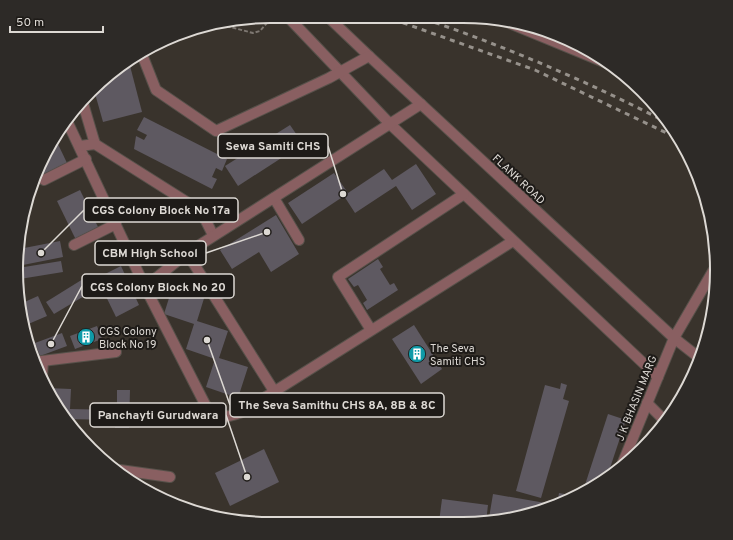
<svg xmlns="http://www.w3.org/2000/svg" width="733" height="540" font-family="Overpass,sans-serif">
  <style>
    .building { fill: #5e5961 }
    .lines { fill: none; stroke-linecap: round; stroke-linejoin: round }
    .minor-casing { stroke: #57514a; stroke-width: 12 }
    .path { stroke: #7e7872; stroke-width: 2; stroke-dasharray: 4 2; stroke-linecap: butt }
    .minor { stroke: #895f61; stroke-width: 10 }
    .rail { stroke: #96918b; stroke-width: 3; stroke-dasharray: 5 5; stroke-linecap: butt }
    .labels { text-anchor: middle; stroke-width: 4; stroke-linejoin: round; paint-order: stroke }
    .street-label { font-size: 11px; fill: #ddd9d4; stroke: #1e1b18 }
    .poi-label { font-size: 11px; fill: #ddd9d4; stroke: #1e1b18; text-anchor: start }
    .rim { fill: none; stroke: #ddd9d4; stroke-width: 2 }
    .leader { fill: none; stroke: #ddd9d4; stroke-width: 1.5 }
    .callout-dot { fill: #ddd9d4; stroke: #1e1b18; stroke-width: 1.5 }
    .callout { fill: #1e1b18; stroke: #ddd9d4; stroke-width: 1.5 }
    .callout-label { font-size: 12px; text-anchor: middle; font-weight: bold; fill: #ddd9d4 }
  </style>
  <rect width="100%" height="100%" fill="#39332c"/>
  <g class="building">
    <path d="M129,62L142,112L103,122L94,90Z"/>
    <path d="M144,117L227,159L222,171L216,168L212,177L217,179L212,189L134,149L136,136L144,140L147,135L137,130Z"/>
    <path d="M290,125L303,144L238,186L225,166Z"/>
    <path d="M55,138L68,165L44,176L39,166L42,157Z"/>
    <path d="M416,164L436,194L412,210L396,186L355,213L344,196L302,224L288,203L334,173L348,193L384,169L392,180Z"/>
    <path d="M80,190L99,229L76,240L57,201Z"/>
    <path d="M276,215L299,254L271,272L259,252L232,269L220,250Z"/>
    <path d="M60,241L63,257L18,266L19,249Z"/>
    <path d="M378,259L383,267L380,269L390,285L394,283L398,290L367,310L363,303L367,300L358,285L354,287L348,279Z"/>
    <path d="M61,261L63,272L20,279L18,268Z"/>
    <path d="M121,266L139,305L116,317L97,278Z"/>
    <path d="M83,279L91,292L54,314L46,302Z"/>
    <path d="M174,282L206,292L197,321L228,331L219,358L248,367L238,398L206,387L215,359L186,349L194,324L164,314Z"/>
    <path d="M38,296L47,316L26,325L20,304Z"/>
    <path d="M414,325L442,369L421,384L392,339Z"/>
    <path d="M97,326L102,339L75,349L70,336Z"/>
    <path d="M62,333L67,346L40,356L35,343Z"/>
    <path d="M561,383L567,385L563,399L569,401L541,498L516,491L545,385L560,389Z"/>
    <path d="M47,388L71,389L70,409L117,410V390H130L129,428H115V420L65,419Z"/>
    <path d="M608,414L626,420L607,477L583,491Z"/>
    <path d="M264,449L279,482L230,506L215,473Z"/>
    <path d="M559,493L575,496L560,505L502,520L489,518L493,494L557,505Z"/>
    <path d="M442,499L488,505L486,522H439Z"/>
  </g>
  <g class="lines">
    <defs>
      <g id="minor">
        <path d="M287,16L390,124L658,377"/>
        <path d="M327,16L369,56L674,338L697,356"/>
        <path d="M502,20L611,65"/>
        <path d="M141,52L156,90L216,131L329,78L369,56"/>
        <path d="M82,100L95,144"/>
        <path d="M67,121L145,287L209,412C223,419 228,417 242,412L513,241"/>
        <path d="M80,146L95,144L201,211L213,235"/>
        <path d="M44,180L86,159"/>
        <path d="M274,198L299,240"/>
        <path d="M74,245L116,224"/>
        <path d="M187,253L274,391"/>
        <path d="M145,287L187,253L421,104"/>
        <path d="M371,330L338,277L464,194"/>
        <path d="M34,362L116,352"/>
        <path d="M42,378L43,361"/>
        <path d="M647,403L663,419"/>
        <path d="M621,467L674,338L713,271"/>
        <path d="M120,470L170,477"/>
      </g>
    </defs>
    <use href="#minor" class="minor-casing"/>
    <path class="path" d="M215,23L253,33L260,31L273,16"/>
    <use href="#minor" class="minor"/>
    <g class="rail">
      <path d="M384,16L535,70L675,137"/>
      <path d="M416,16C502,45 587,81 668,123"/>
    </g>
  </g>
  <defs>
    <symbol id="building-disc" viewBox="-11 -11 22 22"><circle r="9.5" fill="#0f9aa8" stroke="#1e1b18"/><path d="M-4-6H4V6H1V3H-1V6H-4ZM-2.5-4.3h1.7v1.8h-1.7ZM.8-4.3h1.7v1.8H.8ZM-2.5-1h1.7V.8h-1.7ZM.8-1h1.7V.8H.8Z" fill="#fff"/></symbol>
  </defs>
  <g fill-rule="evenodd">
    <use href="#building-disc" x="76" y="327" width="20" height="20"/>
    <use href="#building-disc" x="407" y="344" width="20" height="20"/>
  </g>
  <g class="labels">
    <g class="street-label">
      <text transform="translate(519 179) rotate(43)" y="4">FLANK ROAD</text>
      <text transform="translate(636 398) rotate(-68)" y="4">J K BHASIN MARG</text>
    </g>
    <g class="poi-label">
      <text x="99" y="335">CGS Colony<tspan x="99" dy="13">Block No 19</tspan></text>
      <text x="430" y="352">The Seva<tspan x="430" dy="13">Samiti CHS</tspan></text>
    </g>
  </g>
  <path d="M0 0H733V540H0ZM270 23H463A247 247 0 0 1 710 270V270A247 247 0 0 1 463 517H270A247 247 0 0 1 23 270V270A247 247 0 0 1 270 23Z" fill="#2d2a27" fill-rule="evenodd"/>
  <path class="rim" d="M270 23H463A247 247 0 0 1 710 270V270A247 247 0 0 1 463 517H270A247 247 0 0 1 23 270V270A247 247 0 0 1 270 23Z"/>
  <path class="leader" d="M343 194L328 146M41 253L84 210M267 232L206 253M51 344L82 286M207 340L230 405M247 477L226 415"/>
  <g class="callout-dot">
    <circle cx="343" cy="194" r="4"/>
    <circle cx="41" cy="253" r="4"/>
    <circle cx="267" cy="232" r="4"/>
    <circle cx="51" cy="344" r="4"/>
    <circle cx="207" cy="340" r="4"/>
    <circle cx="247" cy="477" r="4"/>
  </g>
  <g class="callout">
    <rect x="218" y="134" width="110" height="24" rx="4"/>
    <rect x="84" y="198" width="154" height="24" rx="4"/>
    <rect x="95" y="241" width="111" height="24" rx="4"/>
    <rect x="82" y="274" width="152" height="24" rx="4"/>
    <rect x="230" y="393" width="214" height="24" rx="4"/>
    <rect x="90" y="403" width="136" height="24" rx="4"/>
  </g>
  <g class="callout-label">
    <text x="273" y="150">Sewa Samiti CHS</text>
    <text x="161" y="214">CGS Colony Block No 17a</text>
    <text x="150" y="257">CBM High School</text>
    <text x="158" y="291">CGS Colony Block No 20</text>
    <text x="337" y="409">The Seva Samithu CHS 8A, 8B &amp; 8C</text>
    <text x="158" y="419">Panchayti Gurudwara</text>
  </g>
  <path d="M10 26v6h93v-6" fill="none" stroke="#ddd9d4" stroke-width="2"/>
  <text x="16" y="26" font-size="12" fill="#ddd9d4" stroke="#1e1b18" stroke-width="3" paint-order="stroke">50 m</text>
</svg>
